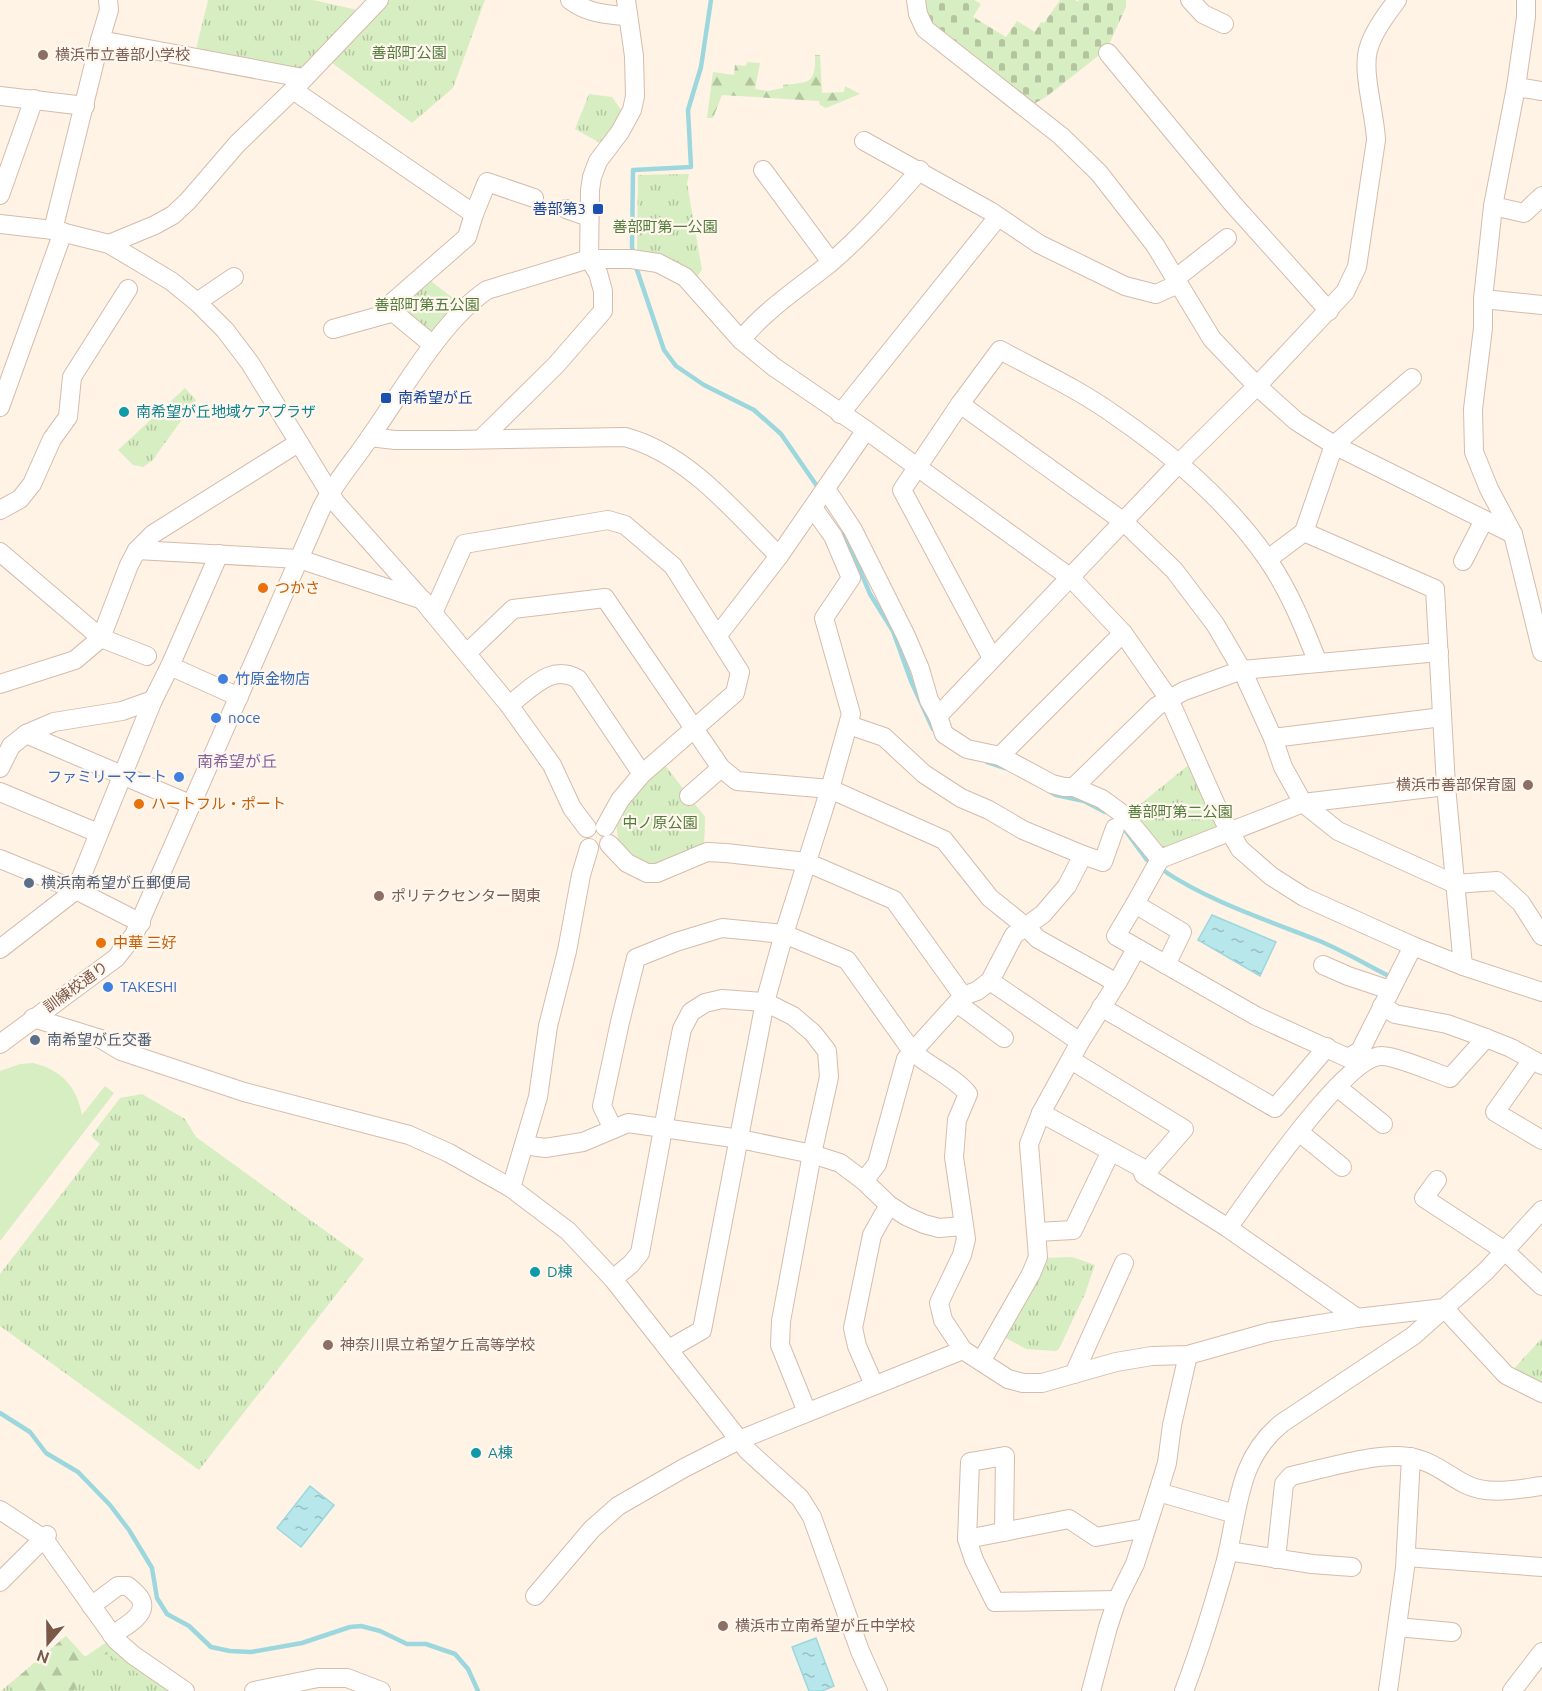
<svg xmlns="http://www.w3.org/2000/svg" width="1542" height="1691" font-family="Ubuntu,'Noto Sans JP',sans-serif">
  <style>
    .grass { fill: url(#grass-tufts) }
    .forest { fill: url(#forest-firs) }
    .cemetery { fill: url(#cemetery-stones) }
    .garden { fill: #d6eec1 }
    .water { fill: url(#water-ripples); stroke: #9cd7de; stroke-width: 1.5 }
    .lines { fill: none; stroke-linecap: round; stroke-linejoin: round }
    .stream { stroke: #9cd7de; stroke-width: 4.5 }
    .minor-casing { stroke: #d5bcac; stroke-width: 20 }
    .minor { stroke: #fff; stroke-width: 18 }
    .education-dot { fill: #8d6e63; stroke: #fff7ee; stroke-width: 2 }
    .transit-dot { fill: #1a4fb4; stroke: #fff7ee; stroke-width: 2 }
    .culture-dot { fill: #0f9aa8; stroke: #fff7ee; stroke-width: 2 }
    .food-dot { fill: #e8710a; stroke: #fff7ee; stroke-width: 2 }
    .shop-dot { fill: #3f7fe0; stroke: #fff7ee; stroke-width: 2 }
    .service-dot { fill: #5c6f8a; stroke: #fff7ee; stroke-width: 2 }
    .labels { text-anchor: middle; stroke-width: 4.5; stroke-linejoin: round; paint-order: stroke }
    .park-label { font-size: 15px; fill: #517c3b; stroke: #fff7ee }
    .education-label { font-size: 15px; fill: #785e54; stroke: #fff7ee; text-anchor: start }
    .transit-label { font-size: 15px; fill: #164399; stroke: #fff7ee; text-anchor: end }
    .culture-label { font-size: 15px; fill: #0d838f; stroke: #fff7ee; text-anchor: start }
    .food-label { font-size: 15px; fill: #c56008; stroke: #fff7ee; text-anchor: start }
    .shop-label { font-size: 15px; fill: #366cbe; stroke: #fff7ee; text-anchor: start }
    .service-label { font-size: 15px; fill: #4e5e75; stroke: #fff7ee; text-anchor: start }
    .street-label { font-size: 15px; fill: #7b5747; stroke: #fff7ee }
    .neighbourhood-label { font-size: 16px; fill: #87629f; stroke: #fff7ee }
  </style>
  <defs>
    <pattern id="grass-tufts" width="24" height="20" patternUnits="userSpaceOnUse" patternTransform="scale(1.5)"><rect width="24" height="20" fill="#d6eec1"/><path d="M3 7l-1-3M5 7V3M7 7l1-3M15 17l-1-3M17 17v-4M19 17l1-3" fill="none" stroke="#b3c49f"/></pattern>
    <pattern id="forest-firs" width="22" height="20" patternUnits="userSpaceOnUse" patternTransform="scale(1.5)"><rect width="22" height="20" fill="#d6eec1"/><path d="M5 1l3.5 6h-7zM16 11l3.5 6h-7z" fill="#b3c49f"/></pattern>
    <pattern id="cemetery-stones" width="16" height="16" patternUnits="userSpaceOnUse" patternTransform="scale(1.5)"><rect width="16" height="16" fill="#d6eec1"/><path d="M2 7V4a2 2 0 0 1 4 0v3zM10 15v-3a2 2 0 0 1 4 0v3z" fill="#b3c49f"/></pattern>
    <pattern id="water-ripples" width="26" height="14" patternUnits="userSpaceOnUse" patternTransform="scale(1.5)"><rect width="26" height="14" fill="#b7e6eb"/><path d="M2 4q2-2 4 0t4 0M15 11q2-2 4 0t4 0" fill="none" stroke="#9abdc0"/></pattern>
  </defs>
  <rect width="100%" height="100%" fill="#fff3e5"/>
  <g class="grass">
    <path d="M208,0H313L362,11L389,0H485L453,88L412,123L319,53L302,74L195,53Z"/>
    <path d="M589,94L612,97L624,114L600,143L575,129Z"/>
    <path d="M689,174L687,183L702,270L696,278C677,259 663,257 637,253L638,175Z"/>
    <path d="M427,278L458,302L434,331H424L398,308Z"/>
    <path d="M185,388L196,400L152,461L143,467L133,465L118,450Z"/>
    <path d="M1192,762L1224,829L1162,852L1132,811Z"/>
    <path d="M664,764L705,817L704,847L653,867L629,855L618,840L616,821L648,775Z"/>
    <path d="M142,1094L185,1119L196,1137L364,1259L199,1470L0,1326V1274L100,1144L91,1136L120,1098Z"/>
    <path d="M1072,1257L1095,1265L1085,1294L1059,1349L1056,1351L1026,1349L1004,1337L1044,1258Z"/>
    <path d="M1542,1338V1388L1511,1372Z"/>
    <path d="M66,1636L85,1657L110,1640L174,1691H1Z"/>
  </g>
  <g class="forest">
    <path d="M815,55H820L822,93L844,92L845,86L860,94L826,108L820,105L819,101L722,95L713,118H707L713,72L734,75L735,65L746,66L747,62L760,63L755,89L768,91L783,88V85C809,82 816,84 815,55Z"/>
    <path d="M66,1636L85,1657L110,1640L158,1682L149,1681L108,1654C89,1657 79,1673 74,1691H11L10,1684Z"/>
  </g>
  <path class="cemetery" d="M923,0H974L981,4L973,17L1006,37L1017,21L1035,32L1041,22L1044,23L1060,0H1075L1078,2L1079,0H1126V7L1107,49L1046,97L1030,106L929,23Z"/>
  <path class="garden" d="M33,1063C62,1070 77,1087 82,1115L105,1086L114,1093L0,1241V1071L20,1064Z"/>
  <g class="water">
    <path d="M1212,915L1276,942L1260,976L1198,940Z"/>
    <path d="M310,1486L334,1505L301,1547L277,1528Z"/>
    <path d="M816,1638L834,1686L822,1691H809L792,1647Z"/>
  </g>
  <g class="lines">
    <g class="stream">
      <path d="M634,256L632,247L633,170L691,167L688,110L701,67L711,0"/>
      <path d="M635,264L664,350L676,366L704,385L754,410L781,434L819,489"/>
      <path d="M844,532L870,594L893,631L911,681L933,729"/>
      <path d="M987,762L1005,768"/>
      <path d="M1049,791L1056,795L1084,801L1105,812"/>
      <path d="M1125,830L1147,860L1154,865"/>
      <path d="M1161,869C1208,901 1264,919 1317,940C1342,950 1367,965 1391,977"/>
      <path d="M0,1413L30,1432L46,1453L78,1472L110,1505L129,1530L152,1568L157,1598L167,1614L189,1626L211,1647L230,1651L251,1652L302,1643L350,1627L361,1626L380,1631L407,1644H426L455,1654L468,1669L478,1691"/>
    </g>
    <defs>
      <g id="minor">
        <path d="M570,0C587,13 607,15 628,16"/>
        <path d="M916,0L918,14L925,29L1061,136L1099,173L1155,245L1212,339L1257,386L1296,421L1334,445L1513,534"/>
        <path d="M1190,0L1203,14L1224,24"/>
        <path d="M1526,0V17L1516,87L1493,206L1483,299V328L1473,409L1474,452L1489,489L1513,534L1542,652"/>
        <path d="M100,40L303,78"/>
        <path d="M1108,53L1233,204L1329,311"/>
        <path d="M1516,87L1542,91"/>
        <path d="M293,90L474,214"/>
        <path d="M0,96L85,106"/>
        <path d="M864,141L990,211L1039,244L1125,286L1156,294L1178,284"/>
        <path d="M763,170L831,262"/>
        <path d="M0,195L34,99"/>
        <path d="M1493,206L1524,213L1542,196"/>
        <path d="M566,209L589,217"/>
        <path d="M0,224L53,230L109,244L171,281L197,302L225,330L250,363L336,503L423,601L509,705L552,765L572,808L587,828"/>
        <path d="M53,230L100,40L109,10L108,0"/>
        <path d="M109,244L155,225L173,215L188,201L237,144L293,90L379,0"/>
        <path d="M1175,279L1227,238"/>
        <path d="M1483,299L1542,305"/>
        <path d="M197,302L234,277"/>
        <path d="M333,329L394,312"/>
        <path d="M741,340C765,310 799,288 829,264C862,236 891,203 920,170"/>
        <path d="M433,345L387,307L467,237L474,214L487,182L534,198"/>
        <path d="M960,404L1124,522L1174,570L1215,624L1242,670L1273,738L1283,767L1303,803L1338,831L1455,884L1497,881L1521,903L1542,936"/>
        <path d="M0,407L63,232"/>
        <path d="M840,414L998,217"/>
        <path d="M370,437L395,440H457L625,437C688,454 734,511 779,556"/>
        <path d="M481,439L556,365L603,311V291L598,273L589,259L590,190L592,177L598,161L620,132L632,110L635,96L634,56L626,0"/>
        <path d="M826,489L853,530L906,636L920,669L929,700L938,716L944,734L967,749L1000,756L1052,784L1064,787H1074L1102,799L1124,815L1160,859"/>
        <path d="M0,510L20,499L32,484L52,439L68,417L72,377L128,289"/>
        <path d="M1304,532L1334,445L1412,378"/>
        <path d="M137,550L299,559L423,600"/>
        <path d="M0,552L101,638L147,656"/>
        <path d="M1268,559L1304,532L1435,589L1446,786L1463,966"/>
        <path d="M1463,561L1484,520"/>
        <path d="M433,613L464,544L608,520L625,525L673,566L740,672L735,693L642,774L620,800L605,827"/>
        <path d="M718,635L779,556L866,430"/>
        <path d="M467,653L513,609L605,598L721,768L737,781L830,789L944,840L990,898L1026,927L1038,939L1117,983"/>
        <path d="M992,658L902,490L960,404L1000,350C1039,371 1080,390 1116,416C1173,455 1229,503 1268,560C1290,592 1304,628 1318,663"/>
        <path d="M170,666L239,697"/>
        <path d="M0,684L75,660L101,638L129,565L137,550L153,534L298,443"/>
        <path d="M509,705C531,689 551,663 578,679L642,774"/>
        <path d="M938,716L1179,463L1257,386L1345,292L1357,267L1376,140C1375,114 1362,73 1368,50C1373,32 1386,15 1397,0"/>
        <path d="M849,725L884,737L924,774L961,798L989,810L1023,830L1083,855L1067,886L1043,914L1014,935L990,981L977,991L963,996L906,1059L877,1164L864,1181"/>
        <path d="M26,734L192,805"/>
        <path d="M1273,738L1442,717"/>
        <path d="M1000,756L1123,633"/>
        <path d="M0,768L11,746L26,734L54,722L122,711L153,700"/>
        <path d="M1074,787L1157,706L1184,691L1242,670L1439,652"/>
        <path d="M0,792L98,833"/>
        <path d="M689,796L721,768"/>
        <path d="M609,844L627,863L647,873H657L707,852L726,853L806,862L894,900L963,996"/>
        <path d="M1083,855L1103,862L1115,828"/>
        <path d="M0,859L76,890L141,923"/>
        <path d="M1135,904L1160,859L1303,803L1446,786"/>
        <path d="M0,949L76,890L153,700L170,666L219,554"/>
        <path d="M1166,965L1182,932L1135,904L1116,936L1256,1016L1348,1058L1360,1051L1413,946"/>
        <path d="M1323,965L1348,976L1390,990"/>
        <path d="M990,981L1080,1042"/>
        <path d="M957,1003L1004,1038"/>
        <path d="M1382,1006L1395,1014L1447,1024L1486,1038L1511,1048L1542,1065"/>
        <path d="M1101,1007L1275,1108L1327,1047"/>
        <path d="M33,1018L101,1039L121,1051L244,1092L409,1135L449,1153L511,1188L568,1231L613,1279L748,1451L800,1498L812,1517L860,1651L878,1691"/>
        <path d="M0,1044L116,958L134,935L321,509C334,483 354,461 370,437C402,392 441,321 487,290L589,259H631L658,263L685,277L741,340L774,367L866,430L1071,578L1123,633L1169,699L1216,805L1230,832L1240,849L1271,876L1304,897L1413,946L1463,966L1542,992"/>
        <path d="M1071,1060L1184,1129L1144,1175"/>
        <path d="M1532,1060L1495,1112L1542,1140"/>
        <path d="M1337,1087L1383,1124"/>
        <path d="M1041,1113L1140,1167L1144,1175L1228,1228L1357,1318"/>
        <path d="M613,1129L602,1106L620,1022L636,958L676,942L722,928L784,934L847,960L912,1051C929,1067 954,1076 968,1094L957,1120L954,1157L966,1239L962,1255L939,1303L943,1320L963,1350L1008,1379L1023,1383H1042L1116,1362L1152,1356L1188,1355L1270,1332L1357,1318L1444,1308L1506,1375L1542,1393"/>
        <path d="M1299,1132L1342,1167"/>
        <path d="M524,1145L545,1148L583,1142L628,1123L740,1139L812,1154L840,1163L864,1181L889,1205L906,1216L924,1224L939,1228L963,1226"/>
        <path d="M1437,1180L1424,1198L1505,1251L1542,1286"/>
        <path d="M511,1188L538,1097L548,1026L567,951L581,875L589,848"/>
        <path d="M1228,1228C1251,1196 1345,1057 1381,1056C1393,1055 1436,1073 1450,1078L1486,1038"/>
        <path d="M1037,1232L1073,1230L1110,1153"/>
        <path d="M613,1279L631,1264L640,1253L677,1054L682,1029L691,1012L705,1003L722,999L765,1002L793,1016L813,1033L827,1051L829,1077L812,1154L781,1321L780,1345L807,1412"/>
        <path d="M669,1349L702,1330L765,1002L784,934L830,789L851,714L824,618L851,578L833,536L813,508"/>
        <path d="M982,1360L1031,1274L1038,1257L1029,1144L1041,1113L1080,1042L1117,983L1136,949"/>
        <path d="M1074,1374L1124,1263"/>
        <path d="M874,1385L857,1346L853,1328L872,1235L889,1205"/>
        <path d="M1158,1492L1235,1514"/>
        <path d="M0,1510L44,1539L116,1640L133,1655L185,1691"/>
        <path d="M1004,1532L1005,1456L970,1462L967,1539L974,1560L995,1602L1117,1600"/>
        <path d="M967,1539L1069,1519L1096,1537L1146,1528"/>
        <path d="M1228,1551L1312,1564L1352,1567"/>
        <path d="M1406,1557L1542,1567"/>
        <path d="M1276,1559L1284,1484L1291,1476C1322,1469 1378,1452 1408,1457C1431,1460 1446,1474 1465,1484C1488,1496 1518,1489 1542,1486"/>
        <path d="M0,1582L47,1535"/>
        <path d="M535,1596L592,1529L618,1506L684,1468L739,1440L963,1350"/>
        <path d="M91,1606L118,1586H128C132,1590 139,1595 141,1600C148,1616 122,1628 112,1635"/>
        <path d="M1397,1627L1452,1632"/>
        <path d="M254,1691L318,1678H347L381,1691"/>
        <path d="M1091,1691L1108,1627L1117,1600L1135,1564L1158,1492L1167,1463L1172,1425L1188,1355"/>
        <path d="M1184,1691C1200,1649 1213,1607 1225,1564C1239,1511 1236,1460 1282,1423L1413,1336L1486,1271L1542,1210"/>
        <path d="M1388,1691L1405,1568L1411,1457"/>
        <path d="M1512,1691L1542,1652"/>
      </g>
    </defs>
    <use href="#minor" class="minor-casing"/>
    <use href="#minor" class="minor"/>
  </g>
  <g class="education-dot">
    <circle cx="43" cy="55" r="6"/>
    <circle cx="1528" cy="785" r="6"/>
    <circle cx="379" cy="896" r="6"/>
    <circle cx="328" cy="1345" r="6"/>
    <circle cx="723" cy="1626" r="6"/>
  </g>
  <g class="transit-dot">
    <rect x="592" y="203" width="12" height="12" rx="3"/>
    <rect x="380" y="392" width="12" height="12" rx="3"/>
  </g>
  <g class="culture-dot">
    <circle cx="124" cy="412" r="6"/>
    <circle cx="535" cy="1272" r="6"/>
    <circle cx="476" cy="1453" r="6"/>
  </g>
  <g class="food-dot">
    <circle cx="263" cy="588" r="6"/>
    <circle cx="139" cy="804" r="6"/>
    <circle cx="101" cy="943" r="6"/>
  </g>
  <g class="shop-dot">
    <circle cx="223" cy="679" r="6"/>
    <circle cx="216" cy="718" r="6"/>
    <circle cx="179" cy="777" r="6"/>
    <circle cx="108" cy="987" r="6"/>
  </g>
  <g class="service-dot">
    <circle cx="29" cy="883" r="6"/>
    <circle cx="35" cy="1040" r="6"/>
  </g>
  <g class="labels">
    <g class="park-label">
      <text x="409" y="58">善部町公園</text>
      <text x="665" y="232">善部町第一公園</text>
      <text x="427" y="310">善部町第五公園</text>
      <text x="1180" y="817">善部町第二公園</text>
      <text x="660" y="828">中ノ原公園</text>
    </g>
    <g class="education-label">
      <text x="55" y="60">横浜市立善部小学校</text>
      <text x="1516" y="790" text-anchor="end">横浜市善部保育園</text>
      <text x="391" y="901">ポリテクセンター関東</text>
      <text x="340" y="1350">神奈川県立希望ケ丘高等学校</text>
      <text x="735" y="1631">横浜市立南希望が丘中学校</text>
    </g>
    <g class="transit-label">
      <text x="586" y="214">善部第3</text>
      <text x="398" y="403" text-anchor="start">南希望が丘</text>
    </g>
    <g class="culture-label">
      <text x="136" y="417">南希望が丘地域ケアプラザ</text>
      <text x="547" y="1277">D棟</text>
      <text x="488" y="1458">A棟</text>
    </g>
    <g class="food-label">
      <text x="275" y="593">つかさ</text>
      <text x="151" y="809">ハートフル・ポート</text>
      <text x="113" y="948">中華 三好</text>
    </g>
    <g class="shop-label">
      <text x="235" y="684">竹原金物店</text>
      <text x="228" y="723">noce</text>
      <text x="167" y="782" text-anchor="end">ファミリーマート</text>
      <text x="120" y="992">TAKESHI</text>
    </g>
    <g class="service-label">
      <text x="41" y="888">横浜南希望が丘郵便局</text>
      <text x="47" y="1045">南希望が丘交番</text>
    </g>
    <g class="street-label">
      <text transform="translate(76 987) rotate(-36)" y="5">訓練校通り</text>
    </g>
    <g class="neighbourhood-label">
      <text x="237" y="767">南希望が丘</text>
    </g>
  </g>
  <g transform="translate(48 1643) rotate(200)" stroke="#fff7ee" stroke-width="4.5" paint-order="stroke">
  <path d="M0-4.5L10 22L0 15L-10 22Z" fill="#7b5747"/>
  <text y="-9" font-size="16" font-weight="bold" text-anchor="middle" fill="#7b5747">N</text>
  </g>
</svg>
